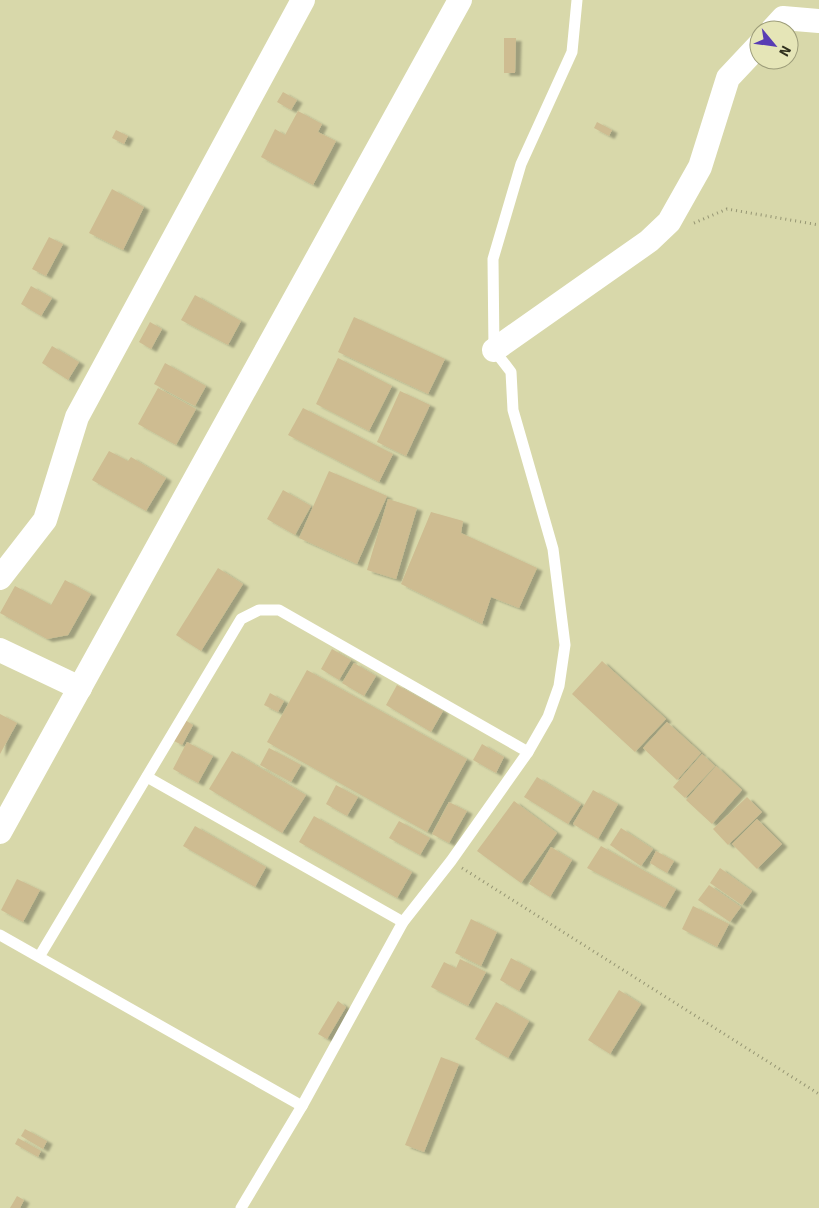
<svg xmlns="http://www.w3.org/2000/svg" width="819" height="1208" font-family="Signika,sans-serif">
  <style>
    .building { fill: #cebc91; filter: url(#shadow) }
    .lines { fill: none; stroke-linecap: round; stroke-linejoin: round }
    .path { stroke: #959573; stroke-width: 3; stroke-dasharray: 1 4; stroke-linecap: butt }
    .service { stroke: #fff; stroke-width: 11 }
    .minor { stroke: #fff; stroke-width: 24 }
  </style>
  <defs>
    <filter id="shadow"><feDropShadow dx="5.5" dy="3" stdDeviation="1" flood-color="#0004"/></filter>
  </defs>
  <rect width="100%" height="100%" fill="#d8d8aa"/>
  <g class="building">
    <path d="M504,38H516L515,73H504Z"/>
    <path d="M283,92L297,100L291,110L277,102Z"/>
    <path d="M298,111L322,124L318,132L336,141L313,185L261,157L275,129L285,135Z"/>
    <path d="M597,122L612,130L609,136L594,128Z"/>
    <path d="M116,130L128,136L124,144L112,138Z"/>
    <path d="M112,189L144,207L123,250L89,233Z"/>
    <path d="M49,237L63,244L46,276L32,269Z"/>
    <path d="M31,286L52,298L41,316L21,304Z"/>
    <path d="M195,295L241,321L228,345L181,320Z"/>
    <path d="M354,317L445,359L428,394L338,352Z"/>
    <path d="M150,322L162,329L151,349L139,342Z"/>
    <path d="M52,346L79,362L68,380L42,363Z"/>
    <path d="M338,358L392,386L369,431L316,404Z"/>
    <path d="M165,363L206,386L195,406L154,384Z"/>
    <path d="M158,388L196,409L176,445L138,424Z"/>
    <path d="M400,391L430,405L406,456L377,442Z"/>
    <path d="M303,408L393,454L379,482L288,435Z"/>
    <path d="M109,451L128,461L131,457L166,478L146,511L92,480Z"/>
    <path d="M329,471L387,496L357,564L299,538Z"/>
    <path d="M283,490L311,506L295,535L267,519Z"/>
    <path d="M388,499L417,508L396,579L367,570Z"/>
    <path d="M431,512L463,521L461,533L537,568L519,608L491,597L482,624L401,584Z"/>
    <path d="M218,568L243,584L201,651L176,635Z"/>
    <path d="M65,580L91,594L68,635L47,639L0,613L15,586L51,605Z"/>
    <path d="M332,649L351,660L339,680L321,669Z"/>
    <path d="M602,661L666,719L635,752L572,694Z"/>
    <path d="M354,663L376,676L364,696L342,683Z"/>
    <path d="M307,670L467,759L427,832L267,742Z"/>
    <path d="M397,685L443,711L431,732L386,705Z"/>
    <path d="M270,693L284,701L278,712L264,705Z"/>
    <path d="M0,714L17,723L0,754Z"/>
    <path d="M185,720L193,725L182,745L174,741Z"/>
    <path d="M667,722L701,753L677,780L643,748Z"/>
    <path d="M187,742L213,756L198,783L173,769Z"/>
    <path d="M482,744L504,757L496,773L473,760Z"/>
    <path d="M269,748L301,765L291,782L260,765Z"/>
    <path d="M232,751L306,795L282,833L209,789Z"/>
    <path d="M702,754L715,766L685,798L673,787Z"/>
    <path d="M716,766L742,790L712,824L686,800Z"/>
    <path d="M537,777L581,804L568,824L524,797Z"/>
    <path d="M336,785L358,797L347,816L326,804Z"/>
    <path d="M593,790L618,804L598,839L573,824Z"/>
    <path d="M747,797L762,812L728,845L713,829Z"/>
    <path d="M514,801L557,833L521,883L477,851Z"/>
    <path d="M449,802L467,811L449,843L432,834Z"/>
    <path d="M314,816L412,872L397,898L299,842Z"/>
    <path d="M757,819L782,844L757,869L732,844Z"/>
    <path d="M399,821L430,838L420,855L389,838Z"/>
    <path d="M195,826L266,867L255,887L183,846Z"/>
    <path d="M621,828L653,849L641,866L610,845Z"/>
    <path d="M601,846L676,889L665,908L587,868Z"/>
    <path d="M551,847L572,860L550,897L529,884Z"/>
    <path d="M656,851L674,861L667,873L650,863Z"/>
    <path d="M720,868L752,891L742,905L710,883Z"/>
    <path d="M17,879L40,890L23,922L1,910Z"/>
    <path d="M709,885L741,907L730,922L698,900Z"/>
    <path d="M693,906L729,924L717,947L682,929Z"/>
    <path d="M471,919L497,932L481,966L455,953Z"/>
    <path d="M511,958L531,969L519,991L500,980Z"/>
    <path d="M460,959L486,972L468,1006L431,987L444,962L456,968Z"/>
    <path d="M619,990L641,1004L610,1054L588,1040Z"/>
    <path d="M338,1001L346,1007L327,1039L318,1034Z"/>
    <path d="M496,1002L529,1021L508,1058L475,1039Z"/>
    <path d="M441,1057L459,1064L424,1152L405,1145Z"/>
    <path d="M25,1129L47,1141L43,1149L21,1136Z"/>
    <path d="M18,1138L41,1151L38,1157L15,1144Z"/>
    <path d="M17,1196L24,1200L20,1208H10Z"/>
  </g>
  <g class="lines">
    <g class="path">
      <path d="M694,223L727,209L819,225"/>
      <path d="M462,868L819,1094"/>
    </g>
    <g class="service">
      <path d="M528,752L548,717L559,686L565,645L553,549L513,410L511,372L494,350L493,259L521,164L572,52L577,0"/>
      <path d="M147,777L403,922"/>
      <path d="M0,935L302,1106L403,922L451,861L528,752L279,610H259L241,619L39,957"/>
      <path d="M241,1208L302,1106"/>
    </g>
    <g class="minor">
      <path d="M772,30L783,18L819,21"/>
      <path d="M494,350L649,241L669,222L700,167L728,78L759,45"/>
      <path d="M0,578L45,520L77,417L303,0"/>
      <path d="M0,650L80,688"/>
      <path d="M0,832L460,0"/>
    </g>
  </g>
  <g transform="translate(774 45) rotate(119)"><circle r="24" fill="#e5e5b7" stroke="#9d9d7a"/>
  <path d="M0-4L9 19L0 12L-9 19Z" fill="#583cb4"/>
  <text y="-8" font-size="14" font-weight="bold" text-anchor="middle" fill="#31311f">N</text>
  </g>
</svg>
